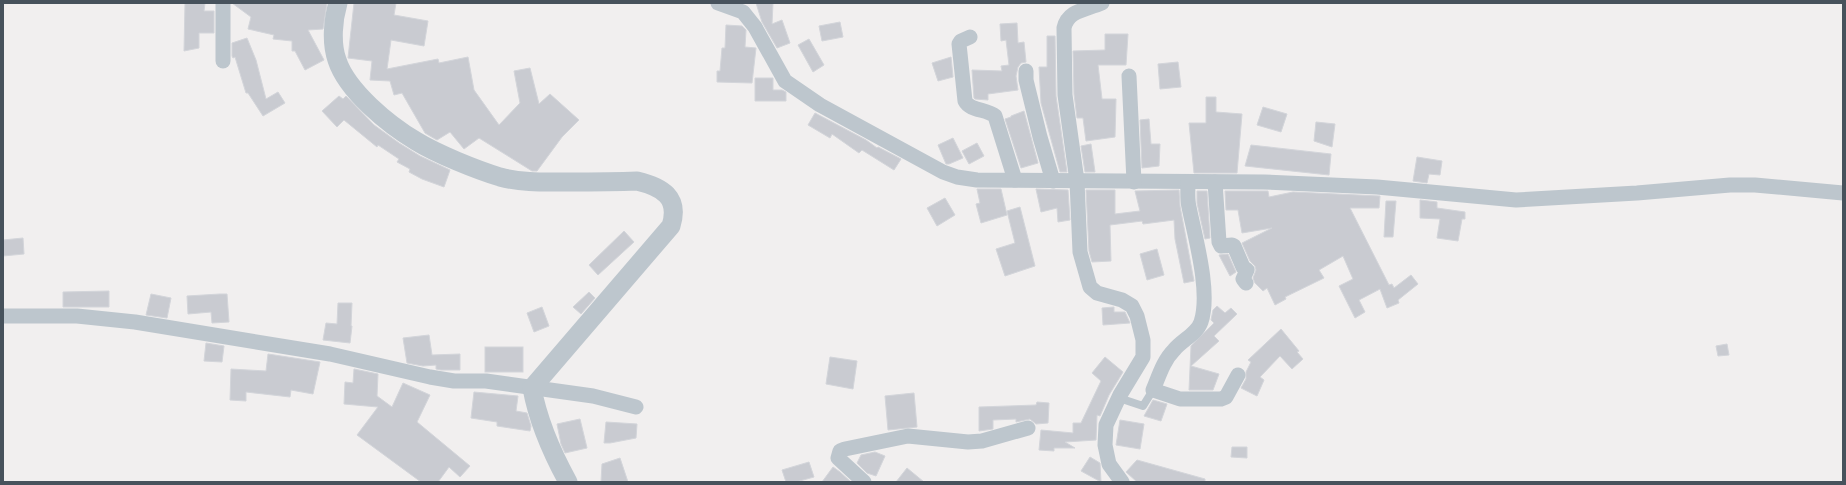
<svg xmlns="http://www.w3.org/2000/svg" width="1846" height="485" font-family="'Open Sans',sans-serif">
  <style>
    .building { fill: #c9cbd1; stroke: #d3d5da }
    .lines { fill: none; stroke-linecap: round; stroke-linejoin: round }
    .service { stroke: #bdc6cd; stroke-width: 8 }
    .minor { stroke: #bdc6cd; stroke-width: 15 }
    .tertiary { stroke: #bdc6cd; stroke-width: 19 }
  </style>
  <rect width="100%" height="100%" fill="#f1efef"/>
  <g class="building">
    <path d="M185,3H205L204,11H214V33H199V48L184,51Z"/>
    <path d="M232,3H327L323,29L308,30L324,60L305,70L295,51H292V41L273,39L274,35L248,29L251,17Z"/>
    <path d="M354,3H396L394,15L428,21L424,46L391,40L387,69L438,59L439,63L468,57L474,90L499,125L520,103L514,71L530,68L539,104L550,94L579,120L562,137L537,171H532L479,138L464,149L450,132L437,140L430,136L425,133L402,93L394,95L390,81L370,80L372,61L348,58Z"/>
    <path d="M756,3H773L772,24L782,20L790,43L777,48L762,22Z"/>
    <path d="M840,22L843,37L822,41L819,26Z"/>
    <path d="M1017,23L1018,43L1024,42L1026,62L1021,63L1018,67L1016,76L1018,90L988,94V100L975,99L974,98L972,70L1002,71L1001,66L1009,65L1006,40L1001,41L1000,24Z"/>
    <path d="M726,25L742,26L746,30L745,47L756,48L752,83L717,82V71H720L722,48H725Z"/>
    <path d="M1105,34H1128L1126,65H1098L1102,99H1116L1115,137L1086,141L1083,118H1077L1074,94L1073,51L1105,50Z"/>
    <path d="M1047,36H1055L1056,96L1067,172H1060L1041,103L1039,67H1047Z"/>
    <path d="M247,38L256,60L266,99L278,92L285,103L263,116L248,93H246L235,57L233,58L232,56V43Z"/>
    <path d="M809,39L824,65L813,72L798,45Z"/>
    <path d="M951,57L953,77L938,81L932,63Z"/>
    <path d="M1178,62L1181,87L1160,89L1158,64Z"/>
    <path d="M755,78H773V90H782L786,92V101H755Z"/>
    <path d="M339,96L343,99L346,96L374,125L399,143L420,156L450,170L444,187L422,179L409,172L410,169L397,162L399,159L378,145L377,147L344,120L337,127L322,111Z"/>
    <path d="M1206,97H1216V112L1242,114L1237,173H1194L1189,123H1206Z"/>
    <path d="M1263,107L1287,114L1281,132L1257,125Z"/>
    <path d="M1024,111L1038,163L1021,168L1005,119L1011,117V116Z"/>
    <path d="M815,113L866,140L877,148L878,147L901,159L894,170L862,150L859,153L832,134L830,138L808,125Z"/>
    <path d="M1149,119L1151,144H1160L1159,166L1142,168L1140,120Z"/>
    <path d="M1316,122L1335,124L1332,147L1314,141Z"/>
    <path d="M953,138L963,158L949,164H946L938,145Z"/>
    <path d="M977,143L984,156L969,164L962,151Z"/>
    <path d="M1091,144L1095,172H1085L1081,146Z"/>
    <path d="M1251,145L1331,154L1329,175L1245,166Z"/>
    <path d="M1417,157L1442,161L1440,175L1429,174L1427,183L1413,181Z"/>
    <path d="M977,189H1001L1007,215L981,223L976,204L980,203Z"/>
    <path d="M1036,189L1068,190L1070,220L1058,222L1057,208L1041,212Z"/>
    <path d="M1086,190H1115V214L1140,211L1135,191L1179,190L1180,206L1194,281L1184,283L1175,239L1174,220L1143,224L1142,221L1110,225L1111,261L1092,262L1089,251Z"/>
    <path d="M1197,191H1207L1210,238L1205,239L1197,203Z"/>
    <path d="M1225,191H1268L1269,197L1293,192L1380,196L1379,208H1350L1389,285L1392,284L1394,288L1411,275L1418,284L1398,300L1399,303L1387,308L1380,289L1359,300L1365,312L1355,318L1339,286L1353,279L1343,256L1319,270L1324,278L1285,297L1286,299L1275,305L1267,288L1263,291L1255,283L1253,278L1256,270L1255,266L1250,261L1242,243L1272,228L1242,233L1238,210H1226Z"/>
    <path d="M945,198L955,215L937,226L927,208Z"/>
    <path d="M1420,200L1437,202V208L1465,212V219H1462L1458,241L1437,238L1440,219L1420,218Z"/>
    <path d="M1386,201H1396L1393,237H1384Z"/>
    <path d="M1020,207L1035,266L1005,276L996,249L1015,243L1007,211Z"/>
    <path d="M624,231L634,242L598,275L589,265Z"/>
    <path d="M23,238L24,254L3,256V240Z"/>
    <path d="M1157,249L1164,275L1147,280L1140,254Z"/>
    <path d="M1228,254L1236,272L1230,276L1219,255Z"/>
    <path d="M109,291V307H63V292Z"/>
    <path d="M589,292L595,298L581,314L573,307Z"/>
    <path d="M151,294L171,298L167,318L146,315Z"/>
    <path d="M220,294H227L229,322L212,323L211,312L188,314L187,296Z"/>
    <path d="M338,303H352L351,326H352L350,343L323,340L326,323L337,324Z"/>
    <path d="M1217,306L1225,313L1231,308L1237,314L1214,336L1219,341L1191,366L1219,374L1213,390H1189L1191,346L1214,323L1211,320L1213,310Z"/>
    <path d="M542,307L549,326L534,332L527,313Z"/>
    <path d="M1114,307V312H1125L1130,323L1103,325L1102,308Z"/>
    <path d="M1281,329L1299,351L1297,352L1303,359L1292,369L1280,356L1260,377L1264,380L1257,396L1241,388L1246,379V372L1251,362L1248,360Z"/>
    <path d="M429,335L432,355L460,354V370H441L436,369V365L423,366L407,363L403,338Z"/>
    <path d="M206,343L224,346L222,362L204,361Z"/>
    <path d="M1727,344L1729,355L1718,356L1716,346Z"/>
    <rect x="485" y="347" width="38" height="25"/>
    <path d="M268,354L320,362L313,394L291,390L290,397L246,392V401L230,400L231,369L266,371Z"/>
    <path d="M830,357L857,361L853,389L826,384Z"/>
    <path d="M1105,357L1123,372L1109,395L1100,416L1097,415L1096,440L1065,442L1075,448H1054V451L1039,450L1041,430L1073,433V423H1081L1101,381L1092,373Z"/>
    <path d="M354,369L378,374L377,396L392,407L403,383L430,395L417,422L470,466L460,477L449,467L438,482H421L357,435L378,407L344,404L345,382L353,383Z"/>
    <path d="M474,392L518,396L516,411L527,413L531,426L530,431L497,426V422L471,418Z"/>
    <path d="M914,393L917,427L888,430L885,396Z"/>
    <path d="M1153,400L1167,404L1161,421L1144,416Z"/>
    <path d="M1037,402L1049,403L1048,423L1036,424L1030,419L1016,422V419L993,420V429L979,431V407L1036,405Z"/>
    <path d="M580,419L587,448L565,453L561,444L557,424Z"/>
    <path d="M1120,420L1144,424L1140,449L1116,445Z"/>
    <path d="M606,422L637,424L636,438L610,443H604Z"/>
    <path d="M1232,447H1247V458L1231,457Z"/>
    <path d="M875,452L885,456L876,476L867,473L857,463L861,455Z"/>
    <path d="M1090,457L1100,463L1101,482L1081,471Z"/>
    <path d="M620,458L628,482H601L602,464Z"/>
    <path d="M1137,460L1205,479V482H1137L1126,472Z"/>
    <path d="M809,462L814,477L796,482H786L782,470Z"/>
    <path d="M833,467L840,472L851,482H822Z"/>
    <path d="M907,468L924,482H896Z"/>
  </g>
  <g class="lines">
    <path class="service" d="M1119,398L1143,406L1153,390"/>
    <g class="minor">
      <path d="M223,3V61"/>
      <path d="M718,3L743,12L755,27L785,81L820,105L943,172L957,177L977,180L1264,182L1377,187L1516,200L1637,193L1730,185H1755L1843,193"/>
      <path d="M1102,3C1086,10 1068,10 1064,28L1065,95L1077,181L1080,252L1090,287L1097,293L1122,300L1132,306L1137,316L1143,340V357L1120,395L1106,425L1105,445L1109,464L1122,482"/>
      <path d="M970,37L961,41L959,44L965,101C970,111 987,109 995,116L1015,180"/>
      <path d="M1026,71V80L1040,137L1053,181"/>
      <path d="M1129,76L1134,182"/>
      <path d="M1188,182C1188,190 1187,199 1189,207C1195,237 1211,292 1201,322C1197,334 1182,340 1174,350C1163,361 1159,376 1153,390L1180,399H1221L1226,397L1238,375"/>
      <path d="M1215,182L1219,242L1221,246L1232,245L1234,246L1243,267L1247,270L1243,279L1246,283"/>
      <path d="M3,316H77L135,322L330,354L430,377L454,381H486L593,396L636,407"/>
      <path d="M864,482L838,458L840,451L845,449L908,436L968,442L982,441L1028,428"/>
    </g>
    <path class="tertiary" d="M338,3C333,20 331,43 337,60C347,91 389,125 416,141C437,154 477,170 500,177C522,183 545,182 567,182C590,182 613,182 637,181C662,187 680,197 671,226L532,388C538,421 552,453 568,482"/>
  </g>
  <rect width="1846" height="485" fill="none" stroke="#47525c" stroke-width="8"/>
</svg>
